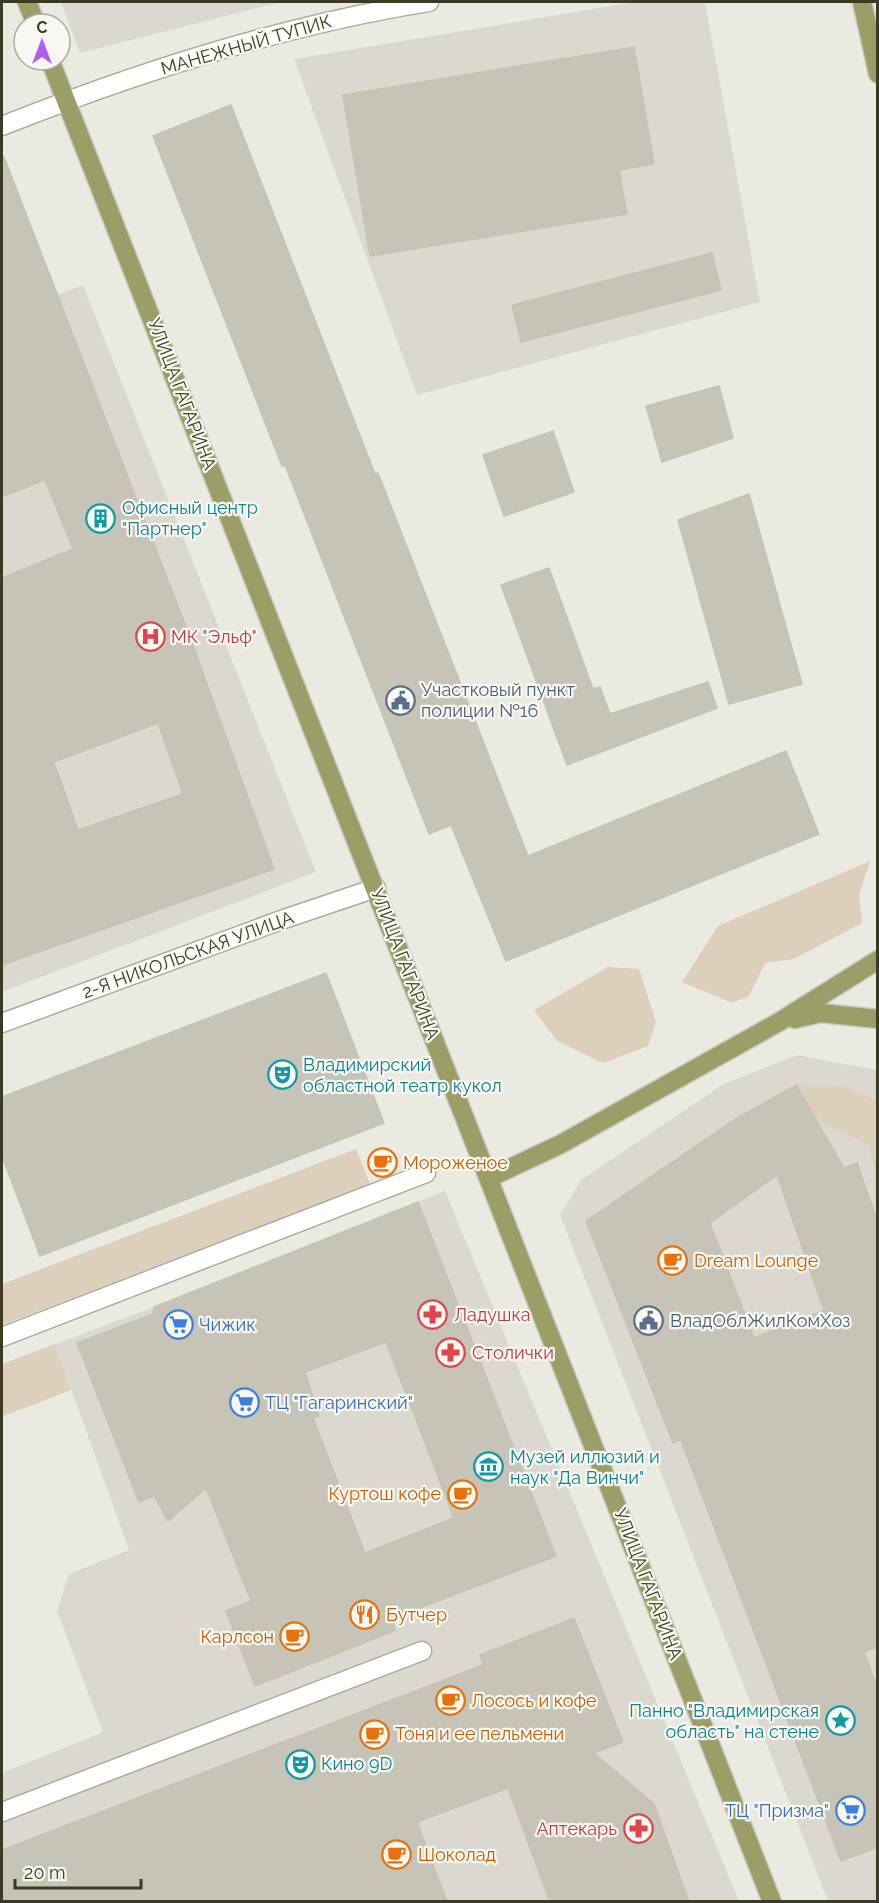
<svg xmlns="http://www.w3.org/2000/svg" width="879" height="1903" font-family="Raleway,sans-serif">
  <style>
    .built { fill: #dbd9cf }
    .green { fill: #dccfbb }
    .building { fill: #c6c4b7; stroke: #c4c3b4; stroke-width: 1.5; fill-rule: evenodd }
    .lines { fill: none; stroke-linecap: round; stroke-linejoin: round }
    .minor-casing { stroke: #abab9c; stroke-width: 21 }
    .major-casing { stroke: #c8c8c1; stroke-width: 21 }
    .minor { stroke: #fff; stroke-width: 18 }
    .major { stroke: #9b9f67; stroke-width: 18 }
    .labels { text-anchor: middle; stroke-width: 4.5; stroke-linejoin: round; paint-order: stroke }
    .street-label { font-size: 18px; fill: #3a3b22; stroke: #f8f7f1 }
    .culture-label { font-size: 18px; fill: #0d838f; stroke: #f8f7f1; text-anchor: start }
    .health-label { font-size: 18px; fill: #be3a42; stroke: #f8f7f1; text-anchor: start }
    .service-label { font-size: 18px; fill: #4e5e75; stroke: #f8f7f1; text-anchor: start }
    .food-label { font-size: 18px; fill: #c56008; stroke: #f8f7f1; text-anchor: start }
    .shop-label { font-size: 18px; fill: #366cbe; stroke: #f8f7f1; text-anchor: start }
  </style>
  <rect width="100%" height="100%" fill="#ebeae1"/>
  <g class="built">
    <path d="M61,2H281L80,53Z"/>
    <path d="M635,2H705L760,302L417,395L294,59Z"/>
    <path d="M83,285L316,872L2,992V316Z"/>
    <path d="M797,1055L877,1070V1901H828L560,1215L581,1180L724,1084Z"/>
    <path d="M445,1191L739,1901L2,1902V1773L103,1732L57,1611L69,1574L129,1550L55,1344L154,1307Z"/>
  </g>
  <g class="green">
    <path d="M870,861L859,895L862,923L794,959L765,963L749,996L732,1003L682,982L718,926Z"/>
    <path d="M608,967L639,969L656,1022L648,1046L603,1063L557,1041L534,1010Z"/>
    <path d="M796,1085L843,1086L877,1101V1171L868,1145L816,1120Z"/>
    <path d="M356,1149L370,1184L2,1325V1284Z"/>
    <path d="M55,1344L71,1390L4,1416L2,1414V1364Z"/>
  </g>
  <g class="building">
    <path d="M634,47L654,164L619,170L627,214L370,256L343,95Z"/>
    <path d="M231,105L375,474L378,473L528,856L786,751L819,834L506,961L451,825L429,834L285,465L282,466L153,136Z"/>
    <path d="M2,157H4L190,637L274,869L2,965V578L73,549L45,480L2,497ZM158,723L183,794L78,830L54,762Z"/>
    <path d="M712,253L721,290L521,342L512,305Z"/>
    <path d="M719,386L733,438L662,462L646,406Z"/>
    <path d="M553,431L574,492L504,516L483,455Z"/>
    <path d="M749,494L802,684L729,704L678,520Z"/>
    <path d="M549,568L593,689L600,687L610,714L708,682L717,708L567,765L501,585Z"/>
    <path d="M326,973L384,1123L40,1256L2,1156V1097Z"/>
    <path d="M796,1085L844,1168L857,1163L878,1223V1647L864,1652L878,1690V1847L841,1861L681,1440L673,1443L586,1221L737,1118ZM777,1175L824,1310L754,1338L710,1223Z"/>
    <path d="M418,1202L556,1556L391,1619L396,1630L255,1686L226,1611L251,1601L206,1488L168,1521L154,1496L139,1502L77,1343L153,1314L154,1307ZM386,1342L454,1518L365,1553L313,1418L319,1416L305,1372Z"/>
    <path d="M574,1618L623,1742L594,1753L654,1804L689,1902H550L508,1788L417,1822L447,1902H2V1850L483,1665L480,1655Z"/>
  </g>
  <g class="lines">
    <defs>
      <g id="minor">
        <path d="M2,126C138,72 284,25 429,2"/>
        <path d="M2,1023L284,919L376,888"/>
        <path d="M2,1337L426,1173"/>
        <path d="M2,1812L422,1651"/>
      </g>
      <g id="major">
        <path d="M27,2L36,24"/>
        <path d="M862,2L878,74"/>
        <path d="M50,60L772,1902"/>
        <path d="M795,1019L821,1013L878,1019"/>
        <path d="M489,1178L561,1144L779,1022L878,960"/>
      </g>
    </defs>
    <use href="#minor" class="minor-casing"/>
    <use href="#major" class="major-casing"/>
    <use href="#minor" class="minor"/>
    <use href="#major" class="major"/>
  </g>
  <defs>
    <symbol id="building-ring" viewBox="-11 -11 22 22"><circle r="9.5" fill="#f8f7f1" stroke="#0f9aa8" stroke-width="1.5"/><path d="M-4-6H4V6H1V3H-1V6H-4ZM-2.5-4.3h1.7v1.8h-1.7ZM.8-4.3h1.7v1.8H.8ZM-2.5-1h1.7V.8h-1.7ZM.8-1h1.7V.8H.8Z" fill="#0f9aa8"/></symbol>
    <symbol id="hospital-ring" viewBox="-11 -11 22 22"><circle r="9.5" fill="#f8f7f1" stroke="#e0444e" stroke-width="1.5"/><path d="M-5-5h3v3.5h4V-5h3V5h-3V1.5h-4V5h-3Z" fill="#e0444e"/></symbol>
    <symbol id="civic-ring" viewBox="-11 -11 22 22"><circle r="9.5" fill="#f8f7f1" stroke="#5c6f8a" stroke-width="1.5"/><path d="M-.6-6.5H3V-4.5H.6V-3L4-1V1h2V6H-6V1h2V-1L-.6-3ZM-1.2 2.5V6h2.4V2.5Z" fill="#5c6f8a"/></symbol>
    <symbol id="theatre-ring" viewBox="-11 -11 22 22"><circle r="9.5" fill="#f8f7f1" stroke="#0f9aa8" stroke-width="1.5"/><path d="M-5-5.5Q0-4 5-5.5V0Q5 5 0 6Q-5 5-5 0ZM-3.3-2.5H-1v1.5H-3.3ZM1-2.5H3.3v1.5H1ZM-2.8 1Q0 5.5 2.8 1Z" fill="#0f9aa8"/></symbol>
    <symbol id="cafe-ring" viewBox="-11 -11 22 22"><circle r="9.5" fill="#f8f7f1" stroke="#e8710a" stroke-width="1.5"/><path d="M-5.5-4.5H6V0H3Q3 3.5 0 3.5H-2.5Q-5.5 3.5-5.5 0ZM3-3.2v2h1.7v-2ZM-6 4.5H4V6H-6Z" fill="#e8710a"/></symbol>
    <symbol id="pharmacy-ring" viewBox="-11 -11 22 22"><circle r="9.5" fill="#f8f7f1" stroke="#e0444e" stroke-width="1.5"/><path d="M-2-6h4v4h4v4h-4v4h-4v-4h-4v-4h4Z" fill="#e0444e"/></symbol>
    <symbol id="supermarket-ring" viewBox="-11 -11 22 22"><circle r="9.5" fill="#f8f7f1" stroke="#3f7fe0" stroke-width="1.5"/><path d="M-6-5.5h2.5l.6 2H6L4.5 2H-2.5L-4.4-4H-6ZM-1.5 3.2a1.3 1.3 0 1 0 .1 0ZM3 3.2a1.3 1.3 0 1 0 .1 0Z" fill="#3f7fe0"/></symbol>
    <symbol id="museum-ring" viewBox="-11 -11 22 22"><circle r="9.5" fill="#f8f7f1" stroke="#0f9aa8" stroke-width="1.5"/><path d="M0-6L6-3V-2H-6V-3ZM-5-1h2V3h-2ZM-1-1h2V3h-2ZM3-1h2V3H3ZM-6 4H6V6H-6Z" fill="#0f9aa8"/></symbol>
    <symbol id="restaurant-ring" viewBox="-11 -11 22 22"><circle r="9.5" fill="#f8f7f1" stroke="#e8710a" stroke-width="1.5"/><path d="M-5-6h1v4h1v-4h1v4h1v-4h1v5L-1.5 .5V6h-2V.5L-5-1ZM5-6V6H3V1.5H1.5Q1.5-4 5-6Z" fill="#e8710a"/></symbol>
    <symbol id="sight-ring" viewBox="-11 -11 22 22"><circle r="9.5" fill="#f8f7f1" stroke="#0f9aa8" stroke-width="1.5"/><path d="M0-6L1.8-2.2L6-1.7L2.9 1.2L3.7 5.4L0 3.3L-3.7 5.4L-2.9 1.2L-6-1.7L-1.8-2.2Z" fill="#0f9aa8"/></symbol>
  </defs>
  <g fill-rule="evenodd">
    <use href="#building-ring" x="84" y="502" width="33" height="33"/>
    <use href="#hospital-ring" x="134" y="620" width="33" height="33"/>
    <use href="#civic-ring" x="384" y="684" width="33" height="33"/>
    <use href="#theatre-ring" x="266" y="1058" width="33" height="33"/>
    <use href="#cafe-ring" x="366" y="1146" width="33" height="33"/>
    <use href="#cafe-ring" x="656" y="1244" width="33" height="33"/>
    <use href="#pharmacy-ring" x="416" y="1298" width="33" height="33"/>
    <use href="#civic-ring" x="632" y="1304" width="33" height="33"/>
    <use href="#supermarket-ring" x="162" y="1308" width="33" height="33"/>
    <use href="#pharmacy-ring" x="434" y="1336" width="33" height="33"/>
    <use href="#supermarket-ring" x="228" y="1386" width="33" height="33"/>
    <use href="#museum-ring" x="472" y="1450" width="33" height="33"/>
    <use href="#cafe-ring" x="446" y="1478" width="33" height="33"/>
    <use href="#restaurant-ring" x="348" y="1598" width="33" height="33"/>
    <use href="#cafe-ring" x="278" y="1620" width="33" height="33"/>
    <use href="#cafe-ring" x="434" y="1684" width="33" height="33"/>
    <use href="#sight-ring" x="824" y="1704" width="33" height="33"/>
    <use href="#cafe-ring" x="358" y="1718" width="33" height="33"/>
    <use href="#theatre-ring" x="284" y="1748" width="33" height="33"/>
    <use href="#supermarket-ring" x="834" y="1794" width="33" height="33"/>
    <use href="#pharmacy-ring" x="622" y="1812" width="33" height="33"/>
    <use href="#cafe-ring" x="380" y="1838" width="33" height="33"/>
  </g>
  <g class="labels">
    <g class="street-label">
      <text transform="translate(246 45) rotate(-16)" y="6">МАНЕЖНЫЙ ТУПИК</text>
      <text transform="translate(182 394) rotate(69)" y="6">УЛИЦА ГАГАРИНА</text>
      <text transform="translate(188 955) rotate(-20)" y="6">2-Я НИКОЛЬСКАЯ УЛИЦА</text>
      <text transform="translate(405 964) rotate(69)" y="6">УЛИЦА ГАГАРИНА</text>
      <text transform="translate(648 1584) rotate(69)" y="6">УЛИЦА ГАГАРИНА</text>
    </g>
    <g class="culture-label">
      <text x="122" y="514">Офисный центр<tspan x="122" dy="21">"Партнер"</tspan></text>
      <text x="303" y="1071">Владимирский<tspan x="303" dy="21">областной театр кукол</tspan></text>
      <text x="510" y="1463">Музей иллюзий и<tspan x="510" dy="21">наук "Да Винчи"</tspan></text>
      <text x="819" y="1717" text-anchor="end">Панно "Владимирская<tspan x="819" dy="21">область" на стене</tspan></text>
      <text x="321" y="1770">Кино 9D</text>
    </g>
    <g class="health-label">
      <text x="171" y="643">МК "Эльф"</text>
      <text x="454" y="1321">Ладушка</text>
      <text x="472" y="1359">Столички</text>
      <text x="617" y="1835" text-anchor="end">Аптекарь</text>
    </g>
    <g class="service-label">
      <text x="421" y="696">Участковый пункт<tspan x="421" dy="21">полиции №16</tspan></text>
      <text x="670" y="1327">ВладОблЖилКомХоз</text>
    </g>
    <g class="food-label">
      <text x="403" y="1169">Мороженое</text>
      <text x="694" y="1267">Dream Lounge</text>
      <text x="441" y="1500" text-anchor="end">Куртош кофе</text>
      <text x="386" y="1621">Бутчер</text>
      <text x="274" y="1643" text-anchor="end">Карлсон</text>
      <text x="471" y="1707">Лосось и кофе</text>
      <text x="395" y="1740">Тоня и ее пельмени</text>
      <text x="418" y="1861">Шоколад</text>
    </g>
    <g class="shop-label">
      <text x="199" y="1331">Чижик</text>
      <text x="265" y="1409">ТЦ "Гагаринский"</text>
      <text x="829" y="1817" text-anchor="end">ТЦ "Призма"</text>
    </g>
  </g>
  <rect width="879" height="1903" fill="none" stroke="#3a3b22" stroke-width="6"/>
  <g transform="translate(42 42)"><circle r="28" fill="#f8f7f1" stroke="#acac9e" stroke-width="1.5"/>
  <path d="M0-4.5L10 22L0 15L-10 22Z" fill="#b05eed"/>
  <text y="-9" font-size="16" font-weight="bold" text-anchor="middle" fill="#3a3b22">С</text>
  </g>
  <path d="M15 1879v9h126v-9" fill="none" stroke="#3a3b22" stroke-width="3"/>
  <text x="24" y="1879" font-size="18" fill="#3a3b22" stroke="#f8f7f1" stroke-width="4.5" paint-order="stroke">20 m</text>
</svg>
